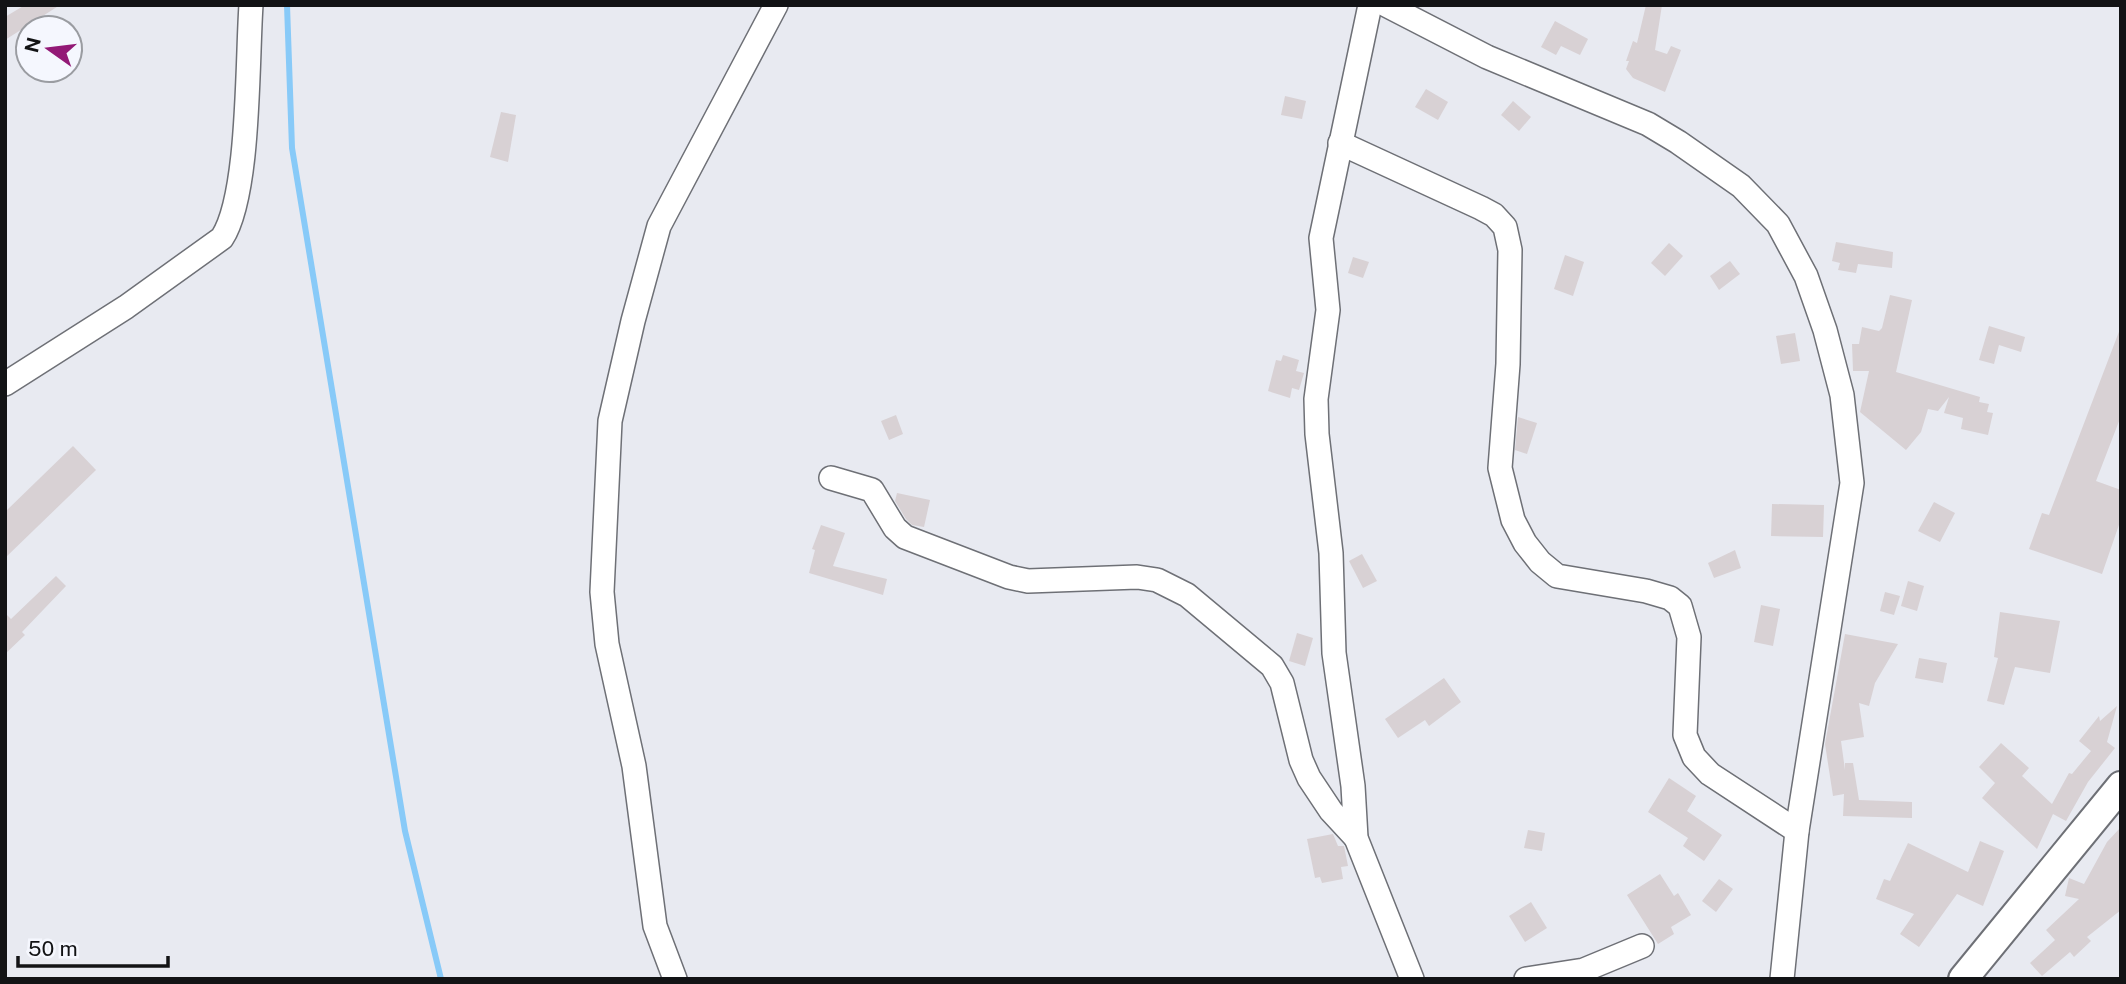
<svg xmlns="http://www.w3.org/2000/svg" width="2126" height="984" font-family="'Public Sans',sans-serif">
  <style>
    .lines { fill: none; stroke-linecap: round; stroke-linejoin: round }
    .stream { stroke: #88caf8; stroke-width: 6 }
    .building { fill: #d8d1d4 }
    .minor-casing { stroke: #6e7076; stroke-width: 26 }
    .tertiary-casing { stroke: #6e7076; stroke-width: 32 }
    .minor { stroke: #fff; stroke-width: 23 }
    .tertiary { stroke: #fff; stroke-width: 28 }
  </style>
  <rect width="100%" height="100%" fill="#e8eaf1"/>
  <g class="lines">
    <path class="stream" d="M287,5L292,148L405,831L441,979"/>
  </g>
  <g class="building">
    <path d="M25,5H60L5,40V17Z"/>
    <path d="M1646,5H1662L1655,50L1667,54L1671,46L1681,50L1665,92L1633,78L1626,69L1629,61H1626L1633,41L1637,43Z"/>
    <path d="M1555,21L1588,39L1580,55L1561,46L1556,55L1541,47Z"/>
    <path d="M1426,89L1448,102L1438,120L1415,107Z"/>
    <path d="M1285,96L1306,101L1302,119L1281,115Z"/>
    <path d="M1513,101L1531,117L1519,131L1501,115Z"/>
    <path d="M501,112L516,115L508,162L490,157Z"/>
    <path d="M1836,242L1893,252L1892,268L1858,264L1856,273L1838,270L1840,263L1832,261Z"/>
    <path d="M1669,243L1683,256L1665,276L1651,263Z"/>
    <path d="M1565,255L1584,262L1573,296L1554,289Z"/>
    <path d="M1353,257L1369,262L1363,278L1348,273Z"/>
    <path d="M1730,261L1740,274L1719,290L1710,276Z"/>
    <path d="M1890,295L1912,300L1896,372L1980,397L1979,402L1989,404L1987,412L1993,413L1988,435L1961,429L1963,418L1944,413L1949,397L1938,411L1928,409L1921,432L1906,450L1860,412L1869,371H1853L1852,344H1859L1862,327L1879,331L1882,328Z"/>
    <path d="M1989,326L2025,337L2021,352L1999,345L1994,364L1979,360Z"/>
    <path d="M2120,329L2121,416L2096,481L2121,490V519L2102,574L2029,549L2042,513L2049,515Z"/>
    <path d="M1795,333L1800,361L1781,364L1776,336Z"/>
    <path d="M1283,355L1299,360L1296,371L1304,373L1299,390L1292,388L1290,398L1268,391L1276,360L1281,361Z"/>
    <path d="M896,415L903,434L889,440L881,421Z"/>
    <path d="M1518,417L1537,423L1527,454L1515,450Z"/>
    <path d="M73,446L96,470L5,558V512Z"/>
    <path d="M897,493L930,500L924,527L912,525L906,519L895,501Z"/>
    <path d="M1934,502L1955,513L1940,542L1918,531Z"/>
    <path d="M1772,504L1824,505L1823,537L1771,536Z"/>
    <path d="M821,525L845,533L833,566L887,579L883,595L809,573L815,550L812,549Z"/>
    <path d="M1735,550L1741,568L1714,578L1708,563Z"/>
    <path d="M1362,554L1377,581L1363,588L1349,561Z"/>
    <path d="M56,576L66,586L22,632L25,635L5,654V613L11,619Z"/>
    <path d="M1908,581L1924,586L1917,611L1901,606Z"/>
    <path d="M1885,592L1900,596L1894,615L1880,611Z"/>
    <path d="M1761,605L1780,609L1773,646L1754,642Z"/>
    <path d="M2000,612L2060,621L2050,673L2015,667L2004,705L1987,701L1998,658L1994,657Z"/>
    <path d="M1297,633L1313,638L1305,666L1289,661Z"/>
    <path d="M1845,634L1898,644L1875,683L1869,706L1859,703L1864,737L1841,741L1845,770V763H1853L1859,800L1912,802V818L1843,816L1844,794L1833,796L1825,744Z"/>
    <path d="M1919,658L1947,663L1943,683L1915,678Z"/>
    <path d="M1444,678L1461,702L1429,726L1425,720L1398,738L1385,719Z"/>
    <path d="M2117,706L2107,742L2115,748L2088,782L2066,821L2053,814L2037,849L1982,798L1995,783L1979,767L2001,743L2029,768L2022,776L2052,804L2069,773L2072,774L2091,751L2079,741L2099,716L2100,721Z"/>
    <path d="M1669,778L1696,796L1687,811L1722,835L1704,861L1683,846L1688,838L1648,812Z"/>
    <path d="M2121,827V910L2087,937L2091,941L2074,957L2070,952L2042,976L2030,963L2055,940L2046,930L2079,899L2065,896L2069,878L2084,884L2107,842Z"/>
    <path d="M1528,830L1545,833L1542,851L1524,848Z"/>
    <path d="M1333,834L1338,846H1344L1348,866L1341,867L1343,879L1322,883L1320,877L1315,878L1307,839Z"/>
    <path d="M1980,841L2004,851L1983,906L1957,894L1919,947L1900,934L1914,914L1876,899L1884,879L1890,881L1908,843L1968,872Z"/>
    <path d="M1660,874L1674,896L1678,893L1691,915L1671,927L1674,934L1658,944L1627,895Z"/>
    <path d="M1719,879L1733,889L1716,912L1702,901Z"/>
    <path d="M1531,902L1547,928L1525,942L1509,916Z"/>
  </g>
  <g class="lines">
    <defs>
      <g id="minor">
        <path d="M1370,5L1321,238L1328,310L1316,399L1317,434L1331,553L1334,653L1353,786L1356,838L1412,979"/>
        <path d="M1386,5L1487,57L1648,124L1678,142L1741,186L1778,224L1806,276L1825,330L1842,395L1852,483L1797,831L1782,979"/>
        <path d="M1340,143L1481,208L1494,215L1505,227L1510,250L1508,364L1500,468L1513,520L1525,543L1540,562L1557,576L1646,591L1670,598L1680,606L1689,637L1685,735L1694,757L1710,774L1797,831"/>
        <path d="M5,384L126,307L222,238C250,195 247,61 251,5"/>
        <path d="M831,478L872,490L895,528L905,537L1009,577L1028,581L1137,577L1157,580L1187,595L1272,666L1282,683L1301,760L1309,778L1331,811L1356,838"/>
        <path d="M675,979L655,926L634,766L607,644L602,592L610,421L633,321L659,226L776,5"/>
        <path d="M1526,979L1584,970L1642,946"/>
      </g>
      <path id="tertiary" d="M1963,979L2121,786"/>
    </defs>
    <use href="#minor" class="minor-casing"/>
    <use href="#tertiary" class="tertiary-casing"/>
    <use href="#minor" class="minor"/>
    <use href="#tertiary" class="tertiary"/>
  </g>
  <rect width="2126" height="984" fill="none" stroke="#121315" stroke-width="14"/>
  <g transform="translate(49 49) rotate(284)"><circle r="33" fill="#f5f7fe" stroke="#9a9ca1" stroke-width="2"/>
  <path d="M0-5L12 26L0 18L-12 26Z" fill="#931976"/>
  <text y="-10" font-size="19" font-weight="bold" text-anchor="middle" fill="#121315">N</text>
  </g>
  <path d="M18 956v10h150v-10" fill="none" stroke="#121315" stroke-width="3.5"/>
  <text x="28" y="956" font-size="21" fill="#121315" stroke="#f5f7fe" stroke-width="5" paint-order="stroke">50 m</text>
</svg>
